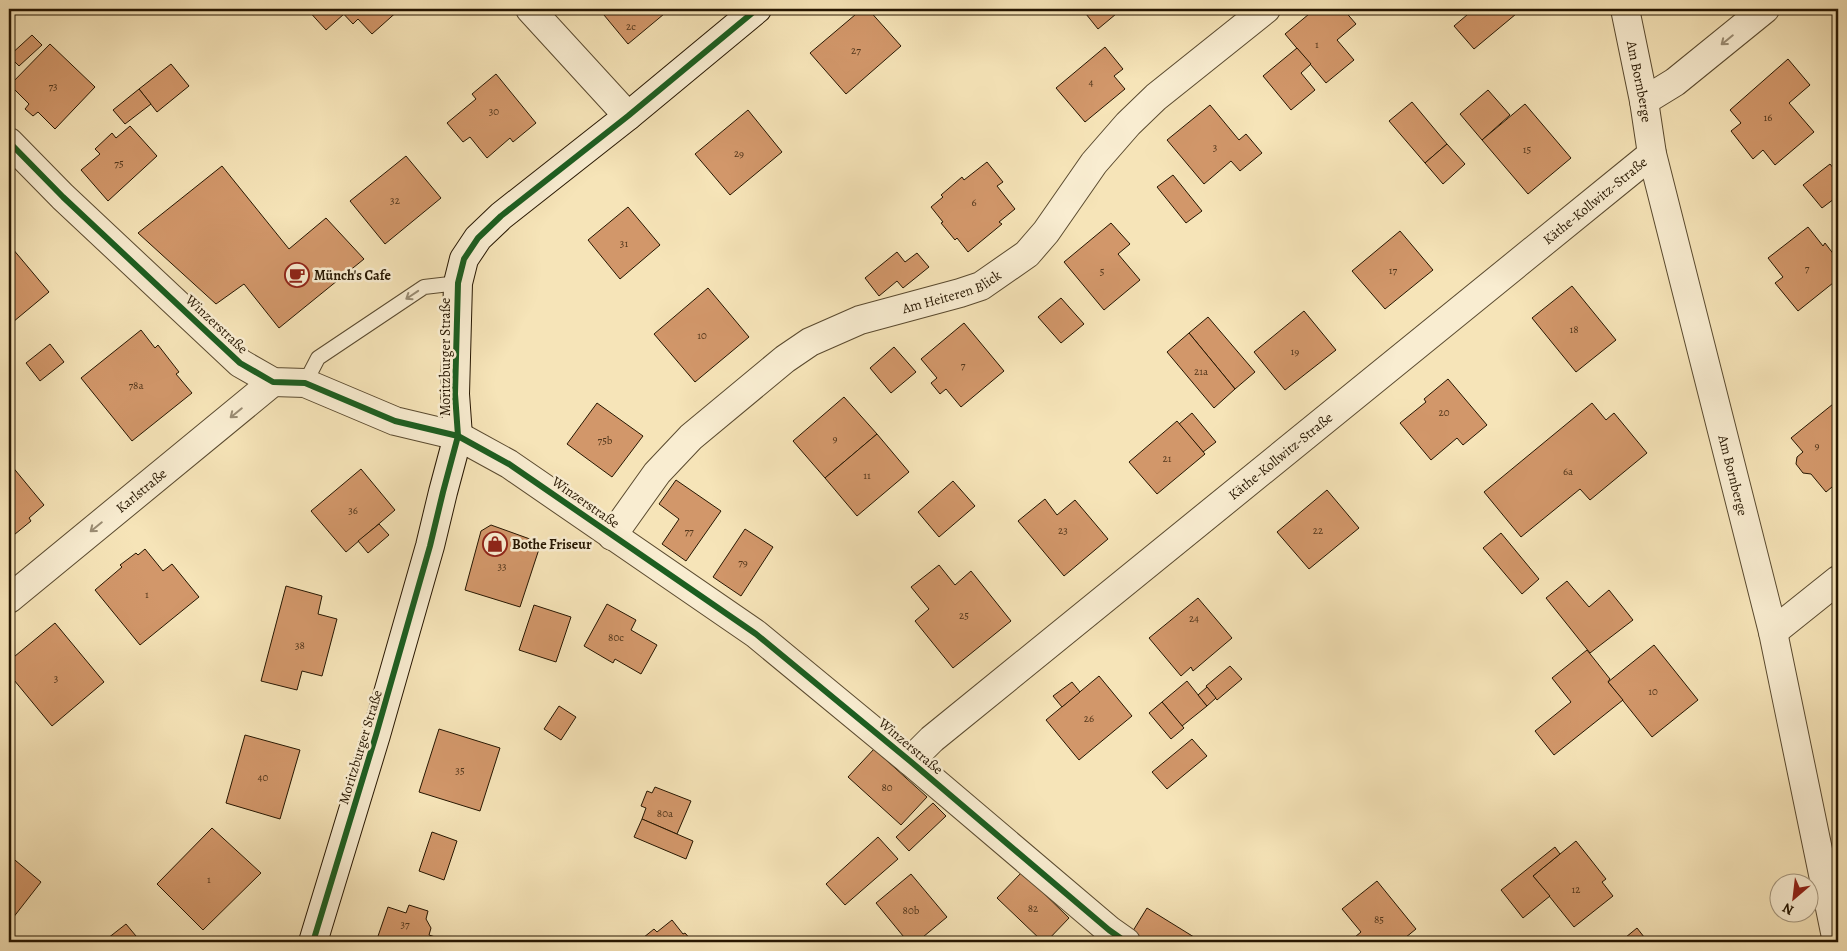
<svg xmlns="http://www.w3.org/2000/svg" width="1847" height="951" font-family="Alegreya,serif">
  <style>
    .building { fill: #d2976a; stroke: #261601 }
    .lines { fill: none; stroke-linecap: round; stroke-linejoin: round }
    .lane-casing { stroke: #5a4a2f; stroke-width: 16 }
    .street-casing { stroke: #5a4a2f; stroke-width: 30 }
    .secondary-casing { stroke: #261601; stroke-width: 30 }
    .lane { stroke: #f9edd1; stroke-width: 14 }
    .street { stroke: #f9edd1; stroke-width: 28 }
    .secondary { stroke: #f9edd1; stroke-width: 28 }
    .cycleway-casing { stroke: #f9edd1; stroke-width: 9 }
    .cycleway { stroke: #1b5e20; stroke-width: 6 }
    .oneway { stroke: #9a8c73 }
    .labels { text-anchor: middle; stroke-width: 5; stroke-linejoin: round; paint-order: stroke }
    .number-label { font-size: 11px; fill: #51361b }
    .street-label { font-size: 14px; fill: #261601; stroke: #f9edd1 }
    .poi-label { font-size: 14px; font-weight: bold; fill: #261601; stroke: #f9edd1; text-anchor: start }
  </style>
  <rect width="100%" height="100%" fill="#f6e4b8"/>
  <filter id="stains"><feTurbulence type="fractalNoise" baseFrequency=".004" numOctaves="4"/><feColorMatrix values="0 0 0 0 .2 0 0 0 0 .09 0 0 0 0 .02 0 0 0 .5 -.17"/></filter>
  <radialGradient id="worn" r=".72"><stop offset=".6" stop-color="#630" stop-opacity="0"/><stop offset="1" stop-color="#630" stop-opacity=".3"/></radialGradient>
  <g class="building">
    <path d="M307,9H339L344,14L326,30Z"/>
    <path d="M339,9H400L372,34L358,19L353,24Z"/>
    <path d="M599,9H670L628,44Z"/>
    <path d="M862,9H868L901,46L846,94L810,53Z"/>
    <path d="M1082,9H1122L1098,29Z"/>
    <path d="M1315,9H1343L1356,24L1337,40L1354,60L1326,83L1285,34Z"/>
    <path d="M1474,9H1522L1474,49L1454,26Z"/>
    <path d="M32,35L42,45L19,66L9,56Z"/>
    <path d="M50,44L95,87L55,129L38,112L33,116L25,109L29,104L10,85Z"/>
    <path d="M1105,47L1123,69L1114,76L1125,89L1085,122L1056,88Z"/>
    <path d="M1297,48L1311,64L1301,73L1315,90L1291,110L1263,76Z"/>
    <path d="M1788,59L1810,85L1789,103L1814,132L1775,165L1763,150L1753,159L1731,131L1741,123L1730,110Z"/>
    <path d="M171,64L189,86L157,112L139,89Z"/>
    <path d="M496,74L536,123L513,142L510,138L487,158L470,137L463,142L447,123L476,99L472,94Z"/>
    <path d="M139,89L151,104L125,124L113,110Z"/>
    <path d="M1488,90L1510,115L1482,140L1460,114Z"/>
    <path d="M1412,102L1447,144L1425,163L1389,121Z"/>
    <path d="M1525,104L1571,158L1528,194L1482,140Z"/>
    <path d="M1210,105L1239,140L1246,134L1262,153L1240,171L1231,161L1204,184L1167,140Z"/>
    <path d="M748,110L782,152L730,195L695,154Z"/>
    <path d="M130,126L157,156L108,201L81,170L100,154L95,149L112,133L116,138Z"/>
    <path d="M1447,144L1465,164L1443,184L1425,163Z"/>
    <path d="M406,156L441,198L385,244L350,201Z"/>
    <path d="M987,162L1003,182L997,186L1015,209L999,222L1002,224L968,252L957,238L955,240L941,223L943,222L931,207L943,197L941,195L962,177L964,180Z"/>
    <path d="M1830,164L1838,174V196L1822,208L1803,185Z"/>
    <path d="M222,166L289,249L326,218L364,259L279,328L244,284L216,304L138,233Z"/>
    <path d="M1173,175L1202,211L1186,223L1157,187Z"/>
    <path d="M628,207L660,245L620,279L588,240Z"/>
    <path d="M1111,223L1130,244L1118,254L1140,280L1104,310L1064,262Z"/>
    <path d="M1808,227L1823,246L1825,243L1838,260V279L1798,311L1775,283L1783,277L1768,258Z"/>
    <path d="M1400,231L1433,270L1385,309L1352,271Z"/>
    <path d="M12,248L49,292L13,322L9,317V251Z"/>
    <path d="M897,252L905,262L917,253L929,267L903,288L897,281L879,296L865,278Z"/>
    <path d="M1572,286L1616,340L1576,372L1532,318Z"/>
    <path d="M708,288L749,337L695,382L654,334Z"/>
    <path d="M1061,298L1084,324L1061,343L1038,317Z"/>
    <path d="M1304,311L1336,350L1285,390L1254,352Z"/>
    <path d="M1208,317L1255,372L1235,389L1189,333Z"/>
    <path d="M964,323L1004,371L961,407L946,389L940,394L931,383L937,378L921,359Z"/>
    <path d="M141,330L155,348L158,345L179,372L176,374L192,393L132,441L81,378Z"/>
    <path d="M1189,333L1235,389L1214,408L1167,352Z"/>
    <path d="M50,344L64,362L40,381L26,363Z"/>
    <path d="M894,347L916,372L891,393L870,368Z"/>
    <path d="M1448,379L1487,425L1463,445L1457,438L1431,460L1400,423L1426,402L1424,399Z"/>
    <path d="M844,397L877,434L825,478L793,441Z"/>
    <path d="M1838,400V482L1826,492L1811,474L1803,473L1796,464L1797,457L1803,452L1791,438Z"/>
    <path d="M597,403L643,436L612,477L567,444Z"/>
    <path d="M1592,403L1606,420L1614,413L1647,453L1590,500L1580,489L1521,537L1484,492Z"/>
    <path d="M1192,413L1216,442L1203,452L1179,424Z"/>
    <path d="M1177,421L1205,454L1157,494L1129,462Z"/>
    <path d="M877,434L909,472L857,516L825,478Z"/>
    <path d="M11,465L44,505L29,518L31,521L9,539V466Z"/>
    <path d="M361,469L395,510L346,552L311,511Z"/>
    <path d="M676,480L721,511L686,561L662,544L679,519L659,504Z"/>
    <path d="M953,481L975,506L939,537L918,512Z"/>
    <path d="M1327,490L1359,528L1309,569L1277,532Z"/>
    <path d="M1045,499L1057,515L1075,500L1108,539L1064,576L1018,521Z"/>
    <path d="M379,524L389,535L368,553L358,541Z"/>
    <path d="M491,525L541,543L520,607L465,590L481,531Z"/>
    <path d="M745,529L773,547L741,596L713,577Z"/>
    <path d="M1501,533L1539,579L1522,594L1483,548Z"/>
    <path d="M145,549L163,571L172,564L199,597L140,645L95,590L122,567L120,565L136,553L138,555Z"/>
    <path d="M939,565L955,585L971,571L1011,621L953,668L915,621L929,609L911,587Z"/>
    <path d="M1567,581L1589,607L1609,590L1633,620L1590,653L1546,598Z"/>
    <path d="M286,586L322,596L318,614L337,619L322,676L302,671L297,690L261,681Z"/>
    <path d="M1198,598L1232,638L1193,671L1191,667L1181,676L1149,638Z"/>
    <path d="M607,604L636,620L631,630L657,645L641,674L615,659L613,663L584,646Z"/>
    <path d="M534,605L571,617L556,662L519,650Z"/>
    <path d="M55,623L104,682L52,726L9,674V661Z"/>
    <path d="M1654,645L1698,700L1652,737L1608,682Z"/>
    <path d="M1587,650L1610,679L1608,682L1623,700L1554,755L1535,731L1571,702L1552,678Z"/>
    <path d="M1230,666L1242,679L1217,700L1206,686Z"/>
    <path d="M1099,676L1132,716L1079,760L1046,720Z"/>
    <path d="M1187,681L1207,706L1182,726L1162,702Z"/>
    <path d="M1072,682L1080,692L1062,707L1053,696Z"/>
    <path d="M1207,687L1216,698L1207,706L1198,695Z"/>
    <path d="M1162,702L1184,728L1171,739L1149,713Z"/>
    <path d="M559,706L576,717L561,740L544,729Z"/>
    <path d="M439,729L500,748L480,811L419,792Z"/>
    <path d="M245,735L300,750L280,819L226,803Z"/>
    <path d="M1192,739L1207,756L1167,789L1152,772Z"/>
    <path d="M874,749L927,797L901,825L848,777Z"/>
    <path d="M655,787L691,801L677,834L642,819L646,808L641,806L647,791L652,793Z"/>
    <path d="M933,803L946,816L909,851L896,837Z"/>
    <path d="M642,819L693,841L686,859L634,837Z"/>
    <path d="M212,828L261,873L203,930L157,884Z"/>
    <path d="M432,832L457,841L444,880L419,871Z"/>
    <path d="M878,837L898,859L845,905L826,884Z"/>
    <path d="M1576,841L1606,879L1602,882L1613,896L1574,927L1533,876Z"/>
    <path d="M1555,847L1560,854L1533,876L1550,896L1523,918L1501,890Z"/>
    <path d="M9,855L41,882L9,923Z"/>
    <path d="M1022,872L1069,918L1046,942H1043L997,898Z"/>
    <path d="M911,874L947,917L917,942H908L876,903Z"/>
    <path d="M1377,881L1416,929L1400,942H1349L1361,932L1342,909Z"/>
    <path d="M409,905L428,911L426,919L431,928L429,935L451,942H376L388,907L406,913Z"/>
    <path d="M1147,908L1202,942H1143L1131,934Z"/>
    <path d="M672,920L683,934L685,933L693,942H638L654,929L657,932Z"/>
    <path d="M126,924L141,942H103Z"/>
    <path d="M1637,928L1648,942H1620Z"/>
  </g>
  <g class="lines">
    <defs>
      <path id="lane" d="M305,383L318,358L424,287L458,283"/>
      <g id="street">
        <path d="M530,9L628,116"/>
        <path id="s1" d="M1625,9L1644,101L1652,154L1773,632L1837,942"/>
        <path d="M1644,101L1675,82L1765,9"/>
        <path d="M9,142L63,197L240,363L273,382L305,383L395,421L458,436L509,464L756,634L910,761L1109,930L1126,942"/>
        <path id="s2" d="M612,536L657,473L691,437L785,359L810,342L860,320L960,293L981,286L1027,254L1046,232L1094,163L1128,124L1156,97L1266,9"/>
        <path id="s3" d="M9,599L273,382"/>
        <path d="M1773,632L1838,580"/>
        <path id="s4" d="M910,761L932,739L1652,154"/>
      </g>
      <path id="secondary" d="M313,942L376,735L430,546L443,492L458,436L455,394L458,283L464,259L478,238L501,216L628,116L757,9"/>
    </defs>
    <use href="#lane" class="lane-casing"/>
    <use href="#street" class="street-casing"/>
    <use href="#secondary" class="secondary-casing"/>
    <use href="#lane" class="lane"/>
    <use href="#street" class="street"/>
    <use href="#secondary" class="secondary"/>
    <defs>
      <g id="cycleway">
        <path d="M9,142L63,197L240,363L273,382L305,383L395,421L458,436L509,464L756,634L910,761L1109,930L1126,942"/>
        <path d="M313,942L376,735L430,546L443,492L458,436L455,394L458,283L464,259L478,238L501,216L628,116L757,9"/>
      </g>
    </defs>
    <use href="#cycleway" class="cycleway-casing"/>
    <use href="#cycleway" class="cycleway"/>
  </g>
  <defs><path id="oneway-shaft" d="M-6 0H5M1.5-3L5.5 0L1.5 3" fill="none" stroke-width="1.6" stroke-linecap="round" stroke-linejoin="round" transform="scale(1.25)"/></defs>
  <g class="oneway">
    <use href="#oneway-shaft" transform="translate(1727 40) rotate(141)"/>
    <use href="#oneway-shaft" transform="translate(412 295) rotate(146)"/>
    <use href="#oneway-shaft" transform="translate(236 413) rotate(141)"/>
    <use href="#oneway-shaft" transform="translate(96 527) rotate(141)"/>
  </g>
  <defs>
    <symbol id="cafe-ring" viewBox="-11 -11 22 22"><circle r="9.5" fill="#f9edd1" stroke="#8f2418" stroke-width="1.5"/><path d="M-5.5-4.5H6V0H3Q3 3.5 0 3.5H-2.5Q-5.5 3.5-5.5 0ZM3-3.2v2h1.7v-2ZM-6 4.5H4V6H-6Z" fill="#8f2418"/></symbol>
    <symbol id="shop-ring" viewBox="-11 -11 22 22"><circle r="9.5" fill="#f9edd1" stroke="#8f2418" stroke-width="1.5"/><path d="M-5-2.5h2.3a2.7 3.5 0 0 1 5.4 0H5L5.5 6h-11ZM-1.5-2.5h3a1.5 2.3 0 0 0-3 0Z" fill="#8f2418"/></symbol>
  </defs>
  <g fill-rule="evenodd">
    <use href="#cafe-ring" x="283" y="261" width="28" height="28"/>
    <use href="#shop-ring" x="481" y="530" width="28" height="28"/>
  </g>
  <g class="labels">
    <g class="number-label">
      <text x="631" y="30">2c</text>
      <text x="1317" y="48">1</text>
      <text x="856" y="54">27</text>
      <text x="1091" y="86">4</text>
      <text x="53" y="90">73</text>
      <text x="494" y="115">30</text>
      <text x="1768" y="121">16</text>
      <text x="1215" y="151">3</text>
      <text x="1527" y="153">15</text>
      <text x="739" y="157">29</text>
      <text x="119" y="167">75</text>
      <text x="395" y="204">32</text>
      <text x="974" y="206">6</text>
      <text x="624" y="247">31</text>
      <text x="1807" y="272">7</text>
      <text x="1393" y="274">17</text>
      <text x="1102" y="275">5</text>
      <text x="1574" y="333">18</text>
      <text x="702" y="339">10</text>
      <text x="1295" y="355">19</text>
      <text x="963" y="369">7</text>
      <text x="1201" y="375">21a</text>
      <text x="136" y="389">78a</text>
      <text x="1444" y="416">20</text>
      <text x="835" y="442">9</text>
      <text x="605" y="444">75b</text>
      <text x="1817" y="449">9</text>
      <text x="1167" y="462">21</text>
      <text x="1568" y="475">6a</text>
      <text x="867" y="479">11</text>
      <text x="353" y="514">36</text>
      <text x="1063" y="534">23</text>
      <text x="1318" y="534">22</text>
      <text x="689" y="535">77</text>
      <text x="743" y="566">79</text>
      <text x="502" y="570">33</text>
      <text x="147" y="598">1</text>
      <text x="964" y="619">25</text>
      <text x="1194" y="622">24</text>
      <text x="616" y="641">80c</text>
      <text x="300" y="649">38</text>
      <text x="56" y="682">3</text>
      <text x="1653" y="695">10</text>
      <text x="1089" y="722">26</text>
      <text x="460" y="774">35</text>
      <text x="263" y="781">40</text>
      <text x="887" y="791">80</text>
      <text x="665" y="817">80a</text>
      <text x="209" y="883">1</text>
      <text x="1576" y="893">12</text>
      <text x="1033" y="912">82</text>
      <text x="911" y="914">80b</text>
      <text x="1379" y="923">85</text>
      <text x="405" y="928">37</text>
    </g>
    <g class="street-label">
      <text dy="5" stroke="none"><textPath href="#s1" startOffset="74">Am Bornberge</textPath></text>
      <text dy="5" stroke="none"><textPath href="#s4" startOffset="885">Käthe-Kollwitz-Straße</textPath></text>
      <text dy="5" stroke="none"><textPath href="#s2" startOffset="430">Am Heiteren Blick</textPath></text>
      <text transform="translate(217 324) rotate(43)" y="5">Winzerstraße</text>
      <text transform="translate(445 357) rotate(-90)" y="5">Moritzburger Straße</text>
      <text dy="5" stroke="none"><textPath href="#s4" startOffset="480">Käthe-Kollwitz-Straße</textPath></text>
      <text dy="5" stroke="none"><textPath href="#s1" startOffset="479">Am Bornberge</textPath></text>
      <text dy="5" stroke="none"><textPath href="#s3" startOffset="171">Karlstraße</textPath></text>
      <text transform="translate(586 502) rotate(35)" y="5">Winzerstraße</text>
      <text transform="translate(911 746) rotate(40)" y="5">Winzerstraße</text>
      <text transform="translate(360 747) rotate(-73)" y="5">Moritzburger Straße</text>
    </g>
    <g class="poi-label">
      <text x="314" y="280">Münch's Cafe</text>
      <text x="512" y="549">Bothe Friseur</text>
    </g>
  </g>
  <rect width="1847" height="951" fill="none" stroke="#f6e4b8" stroke-width="30"/>
  <rect x="10" y="10" width="1827" height="931" fill="none" stroke="#261601" stroke-width="2.5"/>
  <rect x="15" y="15" width="1817" height="921" fill="none" stroke="#261601"/>
  <g transform="translate(1794 898) rotate(208)"><circle r="24" fill="#f9edd1" stroke="#a5977e"/>
  <path d="M0-4L9 19L0 12L-9 19Z" fill="#8f2418"/>
  <text y="-8" font-size="14" font-weight="bold" text-anchor="middle" fill="#261601">N</text>
  </g>
  <rect width="100%" height="100%" filter="url(#stains)"/>
  <rect width="100%" height="100%" fill="url(#worn)"/>
</svg>
